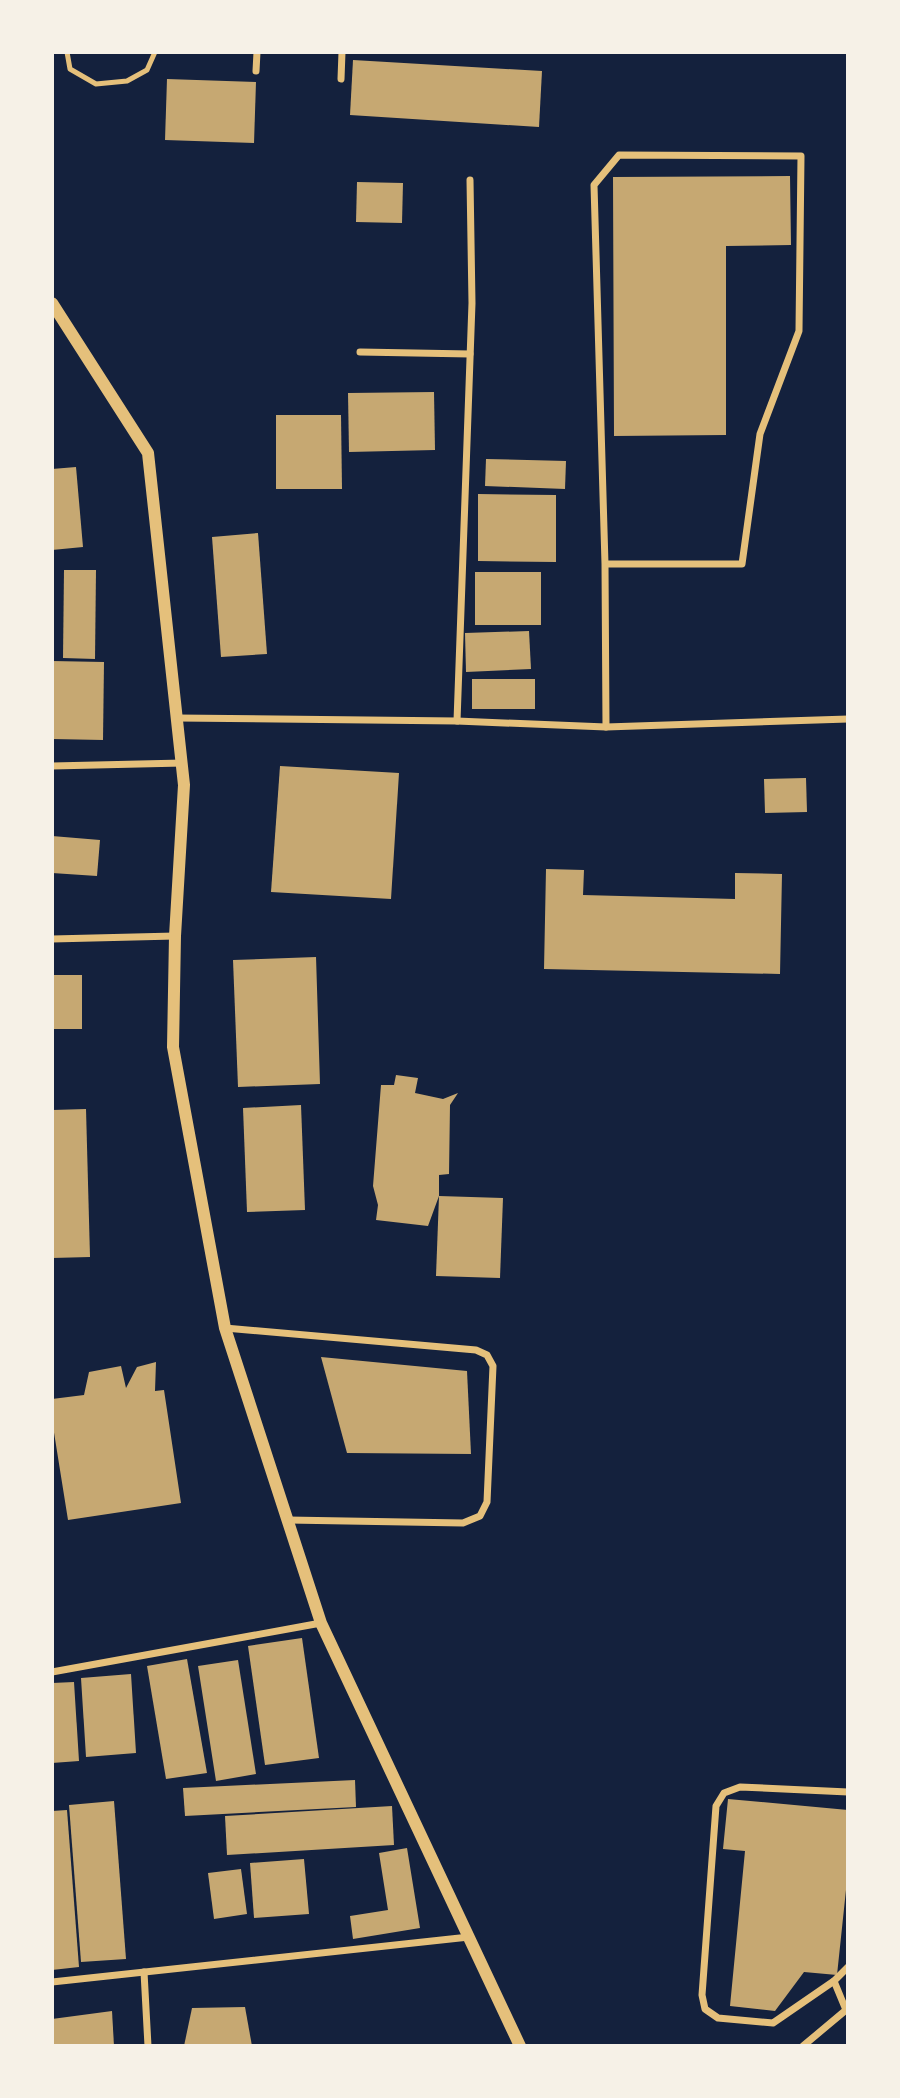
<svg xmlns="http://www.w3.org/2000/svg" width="900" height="2098" font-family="Jost,sans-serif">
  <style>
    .building { fill: #c6a872 }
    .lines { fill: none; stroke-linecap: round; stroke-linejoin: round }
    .service { stroke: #e5c07b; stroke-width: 5 }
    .minor { stroke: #e5c07b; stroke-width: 7 }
    .tertiary { stroke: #e5c07b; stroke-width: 12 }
  </style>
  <rect width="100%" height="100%" fill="#14213d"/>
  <g class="building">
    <path d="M353,60L542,71L539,127L350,115Z"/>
    <path d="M167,79L256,82L254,143L165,140Z"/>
    <path d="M790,176L791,245L726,246V435L614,436L613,177Z"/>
    <path d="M357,182L403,183L402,223L356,222Z"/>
    <path d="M434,392L435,450L349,452L348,393Z"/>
    <path d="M276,415H341L342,489H276Z"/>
    <path d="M486,459L566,461L565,489L485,486Z"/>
    <path d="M76,467L83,547L52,550V469Z"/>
    <path d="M478,494L556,495V562L478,561Z"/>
    <path d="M258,533L267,654L221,657L212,537Z"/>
    <path d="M64,570H96L95,659L63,658Z"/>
    <rect x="475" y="572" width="66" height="53"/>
    <path d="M529,631L531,669L466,672L465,633Z"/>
    <path d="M52,661L104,662L103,740L52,739Z"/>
    <rect x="472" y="679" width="63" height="30"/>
    <path d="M280,766L399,773L391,899L271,892Z"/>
    <path d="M806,778L807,812L765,813L764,779Z"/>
    <path d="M52,836L100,840L97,876L52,873Z"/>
    <path d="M546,869L584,870L583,895L735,899V873L782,874L780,974L544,969Z"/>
    <path d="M316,957L320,1084L238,1087L233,960Z"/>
    <rect x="52" y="975" width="30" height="54"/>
    <path d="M396,1075L418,1078L415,1093L443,1099L458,1093L450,1105L449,1174L439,1175V1196L428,1226L376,1220L378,1205L373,1186L381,1085H394Z"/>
    <path d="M301,1105L305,1210L247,1212L243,1108Z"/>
    <path d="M86,1109L90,1257L52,1258V1110Z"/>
    <path d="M439,1196L503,1198L500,1278L436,1276Z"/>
    <path d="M321,1357L467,1371L471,1454L347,1453Z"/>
    <path d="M156,1362L155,1391L164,1390L181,1503L68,1520L52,1420V1399L84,1395L89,1372L121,1366L126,1388L137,1367Z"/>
    <path d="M302,1638L319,1758L265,1765L248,1646Z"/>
    <path d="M187,1659L207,1773L166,1779L147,1666Z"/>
    <path d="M238,1660L256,1774L216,1781L198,1666Z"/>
    <path d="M131,1674L136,1753L86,1757L81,1678Z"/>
    <path d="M74,1682L79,1761L52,1763V1683Z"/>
    <path d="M355,1780L356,1807L185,1816L183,1788Z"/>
    <path d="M728,1799L848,1810V1871L837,1975L804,1972L775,2011L730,2006L745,1851L723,1849Z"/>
    <path d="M114,1801L126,1959L81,1962L69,1805Z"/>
    <path d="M392,1806L394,1845L227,1855L225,1816Z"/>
    <path d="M67,1810L79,1967L52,1970V1811Z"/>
    <path d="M407,1848L420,1928L353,1939L350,1916L388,1910L379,1853Z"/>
    <path d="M304,1859L309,1914L254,1918L250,1863Z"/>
    <path d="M241,1869L247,1914L214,1919L208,1873Z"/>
    <path d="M245,2007L252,2046H184L192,2008Z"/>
    <path d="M112,2011L114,2046H52V2019Z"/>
  </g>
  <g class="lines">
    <path class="service" d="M67,52L70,69L96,84L127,81L147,70L155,52"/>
    <g class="minor">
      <path d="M256,71L257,52"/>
      <path d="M341,79L342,52"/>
      <path d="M360,352L470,354"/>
      <path d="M605,564H742L760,434L799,331L801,156L619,155L594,185L605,564L606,727"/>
      <path d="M177,718L457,721L606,727L848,719"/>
      <path d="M457,721L472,303L470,180"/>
      <path d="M52,766L183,763"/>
      <path d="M52,939L175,936"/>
      <path d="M225,1328L476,1350L487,1355L493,1366L487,1502L480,1516L463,1523L288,1520"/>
      <path d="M52,1672L321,1623"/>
      <path d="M848,1792L740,1787L724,1793L716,1806L702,1995L705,2009L718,2018L773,2023L834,1981L848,1967"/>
      <path d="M144,1972L148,2046"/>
      <path d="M52,1982L469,1937"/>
      <path d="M803,2046L846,2010L834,1981"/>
    </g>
    <path class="tertiary" d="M52,303L148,453L184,785L175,936L173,1047L225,1328L321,1623L520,2046"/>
  </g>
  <rect width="900" height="2098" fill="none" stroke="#f6f1e7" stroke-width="108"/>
</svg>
